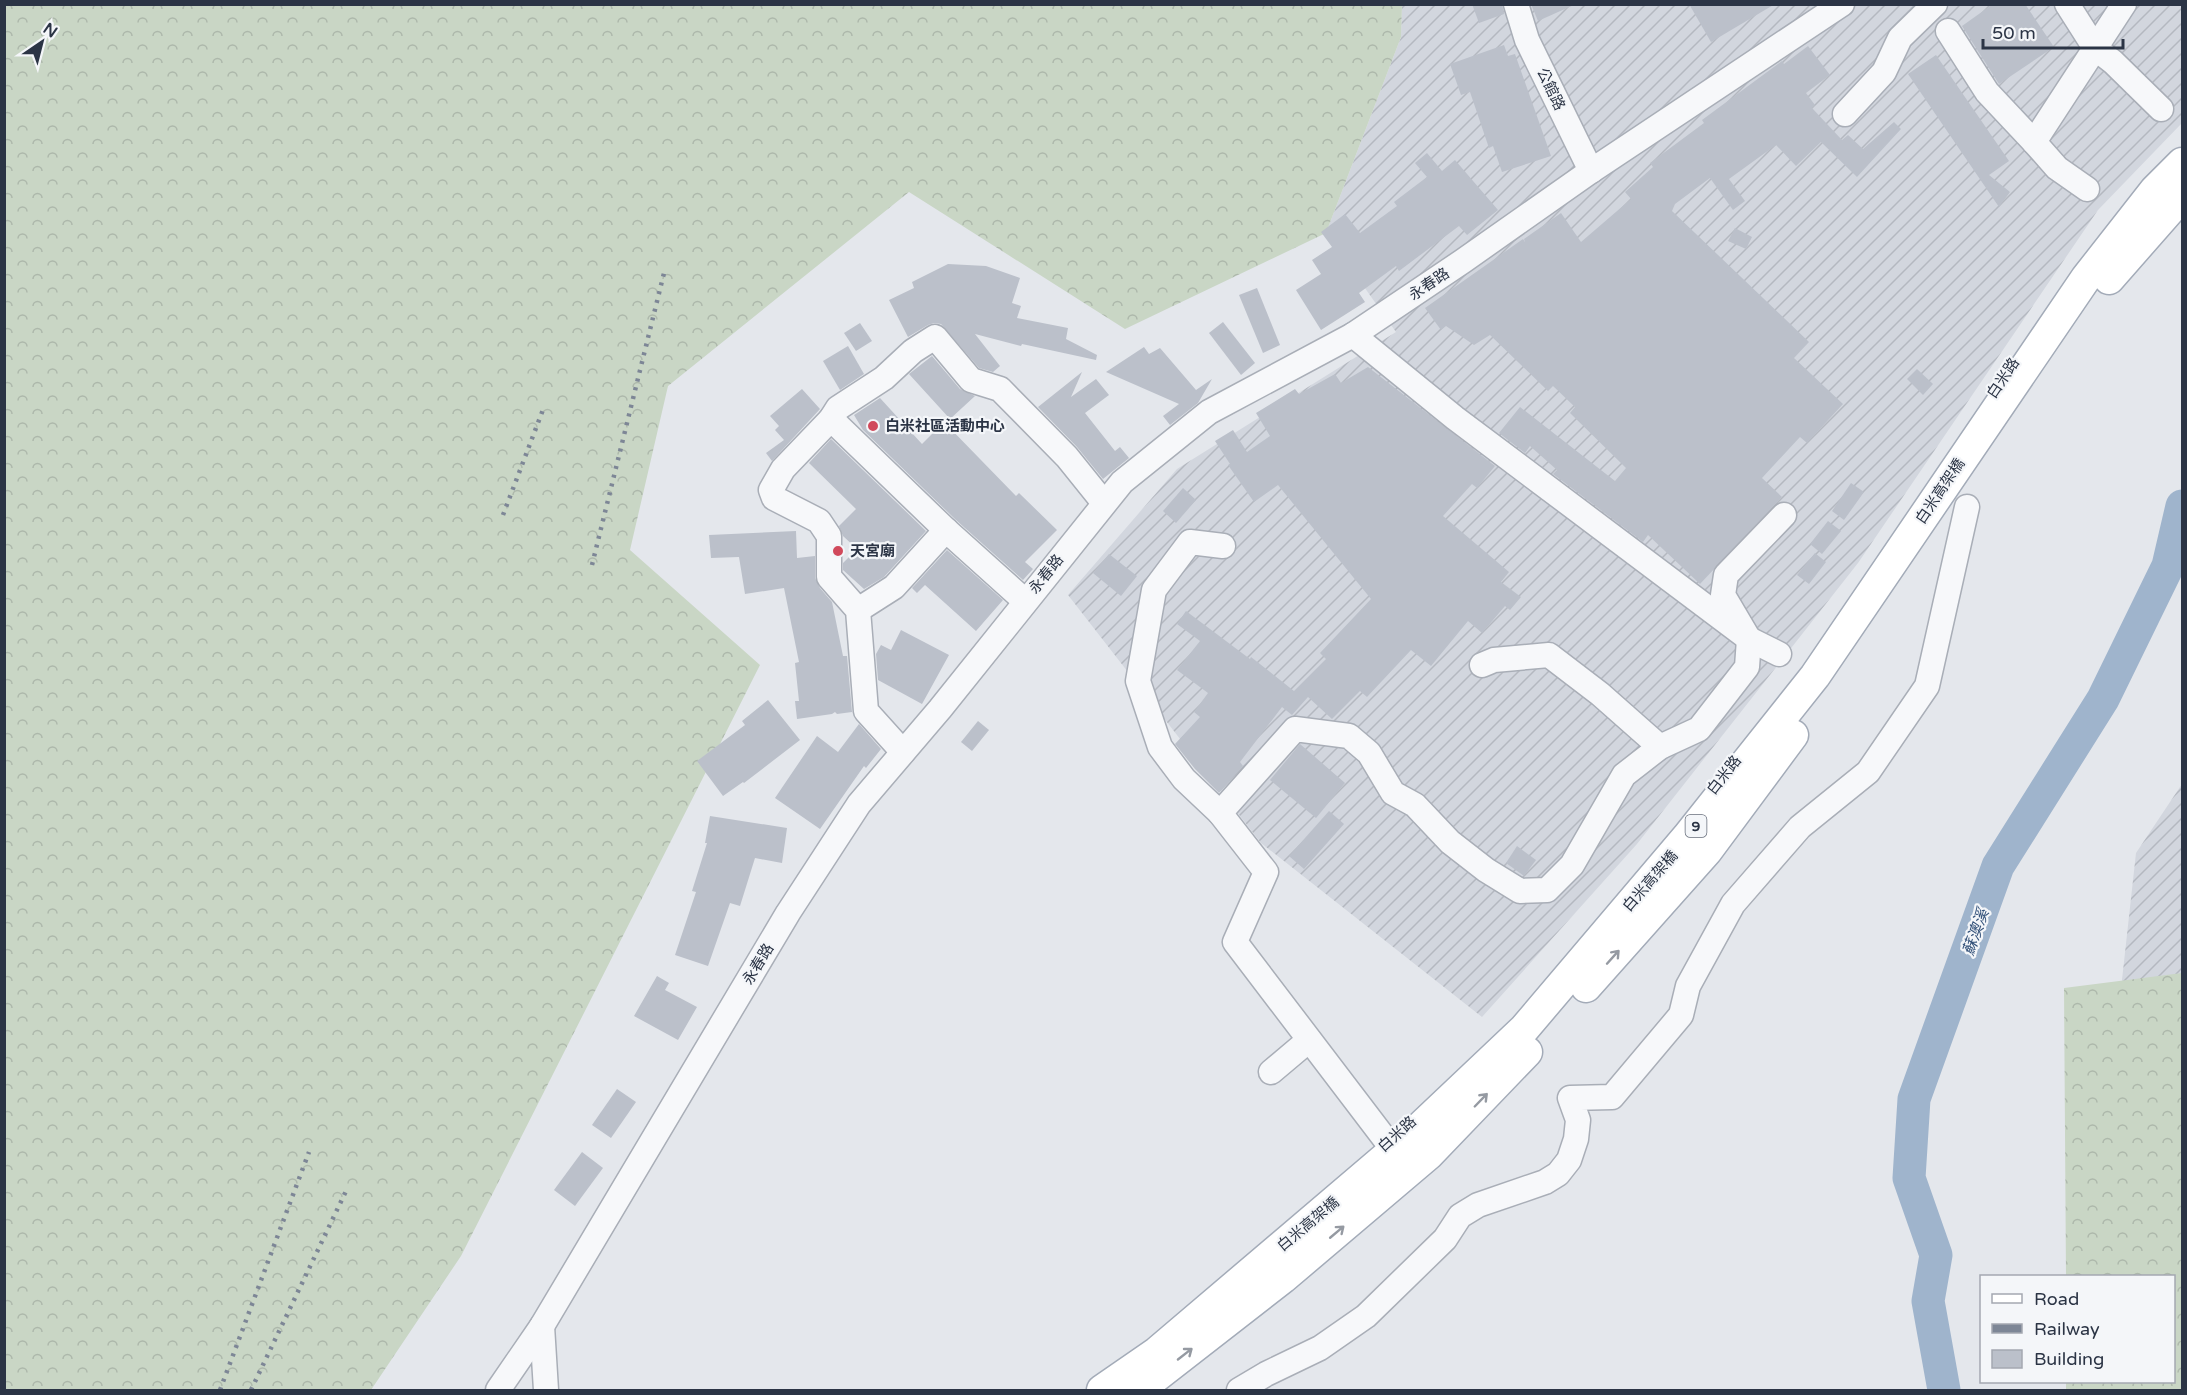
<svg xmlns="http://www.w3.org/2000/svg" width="2187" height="1395" font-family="'Varela Round','Noto Sans TC',sans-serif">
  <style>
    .industrial { fill: url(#industrial-furrows) }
    .forest { fill: url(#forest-crowns) }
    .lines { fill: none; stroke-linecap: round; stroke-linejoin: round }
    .river { stroke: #9fb4cc; stroke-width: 33 }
    .building { fill: #bbc0ca }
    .minor-casing { stroke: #a9aeb7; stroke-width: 27 }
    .major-casing { stroke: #a3abb8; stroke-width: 33 }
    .minor { stroke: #f7f8fa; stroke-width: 24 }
    .major { stroke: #fff; stroke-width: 30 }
    .rail { stroke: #7d8696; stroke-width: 4.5; stroke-dasharray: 3 6; stroke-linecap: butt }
    .oneway { stroke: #959aa2 }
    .poi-dot { fill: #d1495b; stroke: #f4f6f9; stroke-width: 2 }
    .labels { text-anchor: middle; stroke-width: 4.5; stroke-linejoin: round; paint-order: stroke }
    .shield { fill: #f4f6f9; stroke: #676e7b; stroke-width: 1.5 }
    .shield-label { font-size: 14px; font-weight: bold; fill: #2b3445 }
    .street-label { font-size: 15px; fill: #2b3445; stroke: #f4f6f9 }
    .poi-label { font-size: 15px; font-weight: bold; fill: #2b3445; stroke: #f4f6f9; text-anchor: start }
    .water-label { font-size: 16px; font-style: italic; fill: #34527a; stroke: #f4f6f9 }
  </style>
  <defs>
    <pattern id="industrial-furrows" width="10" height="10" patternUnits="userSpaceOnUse" patternTransform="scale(1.5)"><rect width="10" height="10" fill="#d2d6de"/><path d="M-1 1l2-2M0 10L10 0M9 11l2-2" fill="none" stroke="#b4b8c0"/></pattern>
    <pattern id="forest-crowns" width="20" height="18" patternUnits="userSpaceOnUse" patternTransform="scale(1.5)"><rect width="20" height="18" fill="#c9d6c5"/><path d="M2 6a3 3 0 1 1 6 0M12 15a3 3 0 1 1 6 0" fill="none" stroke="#adb8ab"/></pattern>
  </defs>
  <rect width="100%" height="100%" fill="#e4e7ec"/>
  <g class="industrial">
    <path d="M1402,5H2182V123L2098,210L1858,563L1637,844L1482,1017L1261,843L1068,595L1177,469L1396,332L1326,233L1401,37Z"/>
    <path d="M2182,784V999L2119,1007L2136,853Z"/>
  </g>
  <g class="forest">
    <path d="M5,5H1402L1401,37L1326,233L1125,329L909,192L668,386L630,550L760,665L461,1256L371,1390H5Z"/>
    <path d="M2182,973V1390H2066V1382H2174V1276H2066L2064,988Z"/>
  </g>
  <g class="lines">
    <path class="river" d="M1944,1390L1928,1301L1936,1255L1909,1178L1914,1099L1998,866L2103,699L2168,566L2182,506"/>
  </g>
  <g class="building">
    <path d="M1472,4H1502L1504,14L1479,23Z"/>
    <path d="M1531,4H1576L1538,21Z"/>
    <path d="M1689,4H1775L1711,42Z"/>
    <path d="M1993,4H2025L2054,47L1999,84L1962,26Z"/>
    <path d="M1504,45L1508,56L1515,54L1551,156L1502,172L1493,146L1489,148L1470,92L1461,95L1450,64Z"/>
    <path d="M1808,46L1830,75L1806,93L1815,105L1812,108L1842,140L1848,135L1863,149L1894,122L1901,129L1857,177L1821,142L1796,166L1776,145L1729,179L1745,201L1733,210L1710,178L1675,204L1672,211L1809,342L1794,358L1843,404L1807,443L1800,437L1762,478L1782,497L1700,584L1648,535L1643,542L1553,474L1557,470L1530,446L1525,453L1499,433L1520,407L1615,481L1626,468L1570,413L1575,407L1553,386L1548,391L1490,335L1474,345L1446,326L1441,330L1425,308L1523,239L1525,242L1524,239L1561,213L1581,242L1631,199L1625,192L1653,167L1650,163L1704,123L1702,120L1782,61L1784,64Z"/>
    <path d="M1936,55L2009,161L1989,175L2010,192L1999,207L1908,74Z"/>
    <path d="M1427,153L1442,171L1455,160L1498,210L1467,235L1459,226L1399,271L1396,266L1359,293L1365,302L1321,330L1296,290L1321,274L1312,260L1332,247L1321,232L1345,214L1360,233L1397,206L1394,202L1427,177L1415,163Z"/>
    <path d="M1735,228L1752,237L1746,249L1728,241Z"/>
    <path d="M948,264L986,266L1020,278L1012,303L1021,306L1017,318L1068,328L1066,339L1097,355L1096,360L1022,344L1021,346L975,334L1000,366L993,372L979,368L941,324L934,323L928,325L908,337L889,300L914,288L912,282Z"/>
    <path d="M1257,288L1280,345L1263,353L1239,295Z"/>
    <path d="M1223,322L1255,363L1241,375L1209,333Z"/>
    <path d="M860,323L872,341L856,351L844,333Z"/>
    <path d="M848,346L864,374L840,390L823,361Z"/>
    <path d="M1144,347L1149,354L1160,348L1196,390L1212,379L1198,403L1170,425L1163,416L1179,404L1106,372Z"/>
    <path d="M932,356L960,389L975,396L950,419L909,374Z"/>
    <path d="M1368,367L1495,466L1477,488L1472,484L1443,516L1509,572L1501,582L1521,597L1510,610L1505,606L1482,633L1468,621L1431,666L1411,650L1367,697L1360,691L1332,719L1308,697L1292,715L1282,707L1240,762L1243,766L1219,793L1195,769L1175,744L1200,717L1194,712L1208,693L1177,670L1200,641L1177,624L1186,611L1250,659L1251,657L1294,691L1326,659L1320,653L1371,599L1278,485L1254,502L1228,465L1230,464L1215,441L1233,430L1247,452L1270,436L1256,413L1295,389L1299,394L1335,374L1341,383Z"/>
    <path d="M1917,369L1933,384L1923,395L1907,379Z"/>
    <path d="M1082,372L1071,397L1096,379L1109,395L1085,413L1115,451L1120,447L1129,458L1103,479L1077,447L1038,407Z"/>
    <path d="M802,389L820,409L772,461L766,453L784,440L775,430L779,426L770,416Z"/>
    <path d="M880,398L922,444L944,422L1016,496L1019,493L1057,530L1025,562L1033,569L1023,580L956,520L863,430L854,415Z"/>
    <path d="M831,439L926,531L884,577L864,589L843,570V563L857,549L843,536L839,526L856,509L809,463Z"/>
    <path d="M1851,483L1864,492L1844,520L1832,511Z"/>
    <path d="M1183,488L1196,500L1176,523L1163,511Z"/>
    <path d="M1828,521L1841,531L1822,554L1810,544Z"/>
    <path d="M796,531L797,558L815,556V578L820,588L832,602L843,656H847L852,712L837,714L835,712L832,714L797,719L795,701H799L795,663L799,662L784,588L745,594L739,557L711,558L709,535Z"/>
    <path d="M947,550L1003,600L976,631L925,585L917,593L912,588Z"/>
    <path d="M1815,553L1826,562L1809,584L1797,575Z"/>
    <path d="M1109,554L1137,576L1121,596L1093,573Z"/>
    <path d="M901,630L949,655L922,704L878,680L876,654L881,645L891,650Z"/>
    <path d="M768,700L800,740L744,783L743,782L723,796L697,761L745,725L742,721Z"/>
    <path d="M978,721L989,730L972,751L961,742Z"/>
    <path d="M859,724L881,749L866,768L864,766L820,829L775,798L817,736L838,752Z"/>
    <path d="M1300,744L1345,783L1316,818L1270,780Z"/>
    <path d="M1329,811L1344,824L1304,869L1289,856Z"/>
    <path d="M710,816L787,828L782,863L755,858L740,906L730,903L708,966L675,955L696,892L692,891L707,843H705Z"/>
    <path d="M1517,846L1536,860L1524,876L1506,863Z"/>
    <path d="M657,976L669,983L665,990L697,1007L678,1040L634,1016Z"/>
    <path d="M617,1089L636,1102L611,1138L592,1125Z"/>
    <path d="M582,1152L603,1168L575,1206L554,1190Z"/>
  </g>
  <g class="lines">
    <defs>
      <g id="minor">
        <path d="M1516,4L1527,40L1591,171"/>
        <path d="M2067,4L2095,48L2113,62L2161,109"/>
        <path d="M1948,31L1987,92L2034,142"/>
        <path d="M1845,114L1884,72L1900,38L1935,4"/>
        <path d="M2087,189L2057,168L2034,142L2124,4"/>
        <path d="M1353,335L1455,418L1749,639L1779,654"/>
        <path d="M831,419L946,530"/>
        <path d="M858,610L894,587L946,530L1025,601"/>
        <path d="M1482,665L1494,660L1549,655L1600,694L1660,747"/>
        <path d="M903,752L866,711L858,610L829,577V536L819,521L774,498L771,490L783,469L831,419L838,408L884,378L913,351L935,337L971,380L1000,389L1067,457L1104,503"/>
        <path d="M1220,813L1184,779L1160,747L1138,681L1154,590L1190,542L1223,546"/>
        <path d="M1271,1072L1309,1040"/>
        <path d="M1388,1143L1235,942L1266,872L1220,813L1295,729L1349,736L1369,753L1393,793L1415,805L1450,842L1486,870L1520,891L1547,890L1572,865L1624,775L1660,747L1699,729L1747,667L1749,639L1723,595L1726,575L1784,515"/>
        <path d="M542,1326L546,1390"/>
        <path d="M498,1390L542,1326L788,913L859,804L940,709L1122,482L1209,412L1353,335L1463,261L1591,171L1842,4"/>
        <path d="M1239,1390L1266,1374L1320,1348L1366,1316L1445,1239L1460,1216L1478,1205L1545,1182L1558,1174L1569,1160L1576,1139L1578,1120L1570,1098L1612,1097L1681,1015L1688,986L1733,904L1800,827L1868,772L1927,686L1967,507"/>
      </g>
      <g id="major">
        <path d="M2109,279L2182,196"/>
        <path d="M1586,987L1707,851L1793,735"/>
        <path d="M1102,1390L1157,1352L1412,1135L1524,1029L1687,837L1815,676L2086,278L2155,190L2182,163"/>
        <path d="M1139,1390L1283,1278L1428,1155L1527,1052"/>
      </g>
    </defs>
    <use href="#minor" class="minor-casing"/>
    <use href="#major" class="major-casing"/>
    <use href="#minor" class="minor"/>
    <use href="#major" class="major"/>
    <g class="rail">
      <path d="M503,515L544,407"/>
      <path d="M592,565L664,273"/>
      <path d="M220,1390L309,1152"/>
      <path d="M251,1390L347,1189"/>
    </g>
  </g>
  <defs><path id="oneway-shaft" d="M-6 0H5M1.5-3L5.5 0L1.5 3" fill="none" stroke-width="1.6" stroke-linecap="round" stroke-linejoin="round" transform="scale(1.5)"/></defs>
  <g class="oneway">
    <use href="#oneway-shaft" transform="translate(1613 957) rotate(-48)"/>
    <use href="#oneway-shaft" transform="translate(1481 1100) rotate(-46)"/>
    <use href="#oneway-shaft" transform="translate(1337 1232) rotate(-40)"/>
    <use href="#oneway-shaft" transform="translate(1185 1354) rotate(-38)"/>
  </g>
  <g class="poi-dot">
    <circle cx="873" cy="426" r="6"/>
    <circle cx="838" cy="551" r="6"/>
  </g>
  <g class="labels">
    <rect class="shield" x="1685.5" y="815" width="21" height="22" rx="4.5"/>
    <g class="shield-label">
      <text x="1696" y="831">9</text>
    </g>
    <g class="street-label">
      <text transform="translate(1551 89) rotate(64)" y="5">公館路</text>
      <text transform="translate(1429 284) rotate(-34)" y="5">永春路</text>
      <text transform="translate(2003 378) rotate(-56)" y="5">白米路</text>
      <text transform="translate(1940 491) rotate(-56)" y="5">白米高架橋</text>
      <text transform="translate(1046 574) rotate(-51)" y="5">永春路</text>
      <text transform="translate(1724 775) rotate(-52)" y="5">白米路</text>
      <text transform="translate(1650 881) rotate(-49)" y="5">白米高架橋</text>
      <text transform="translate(758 964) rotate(-59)" y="5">永春路</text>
      <text transform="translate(1397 1134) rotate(-42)" y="5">白米路</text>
      <text transform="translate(1308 1224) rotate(-40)" y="5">白米高架橋</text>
    </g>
    <g class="poi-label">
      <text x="885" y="431">白米社區活動中心</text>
      <text x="850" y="556">天宮廟</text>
    </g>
    <g class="water-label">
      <text transform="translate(1975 932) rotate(-70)" y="6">蘇澳溪</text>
    </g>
  </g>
  <rect width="2187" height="1395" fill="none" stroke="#2b3445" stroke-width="12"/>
  <rect x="1980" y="1275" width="195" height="108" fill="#f4f6f9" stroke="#a4a8b1" stroke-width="1.5"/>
  <rect x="1992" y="1294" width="30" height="9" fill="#ffffff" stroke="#a4a8b1" stroke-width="1.5"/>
  <text x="2034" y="1305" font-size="18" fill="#2b3445">Road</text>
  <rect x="1992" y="1324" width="30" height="9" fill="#7d8696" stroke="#a4a8b1" stroke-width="1.5"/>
  <text x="2034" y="1335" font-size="18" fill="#2b3445">Railway</text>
  <rect x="1992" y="1350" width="30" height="18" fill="#bbc0ca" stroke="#a4a8b1" stroke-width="1.5"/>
  <text x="2034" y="1365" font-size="18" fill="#2b3445">Building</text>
  <g transform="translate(42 42) rotate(35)" stroke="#f4f6f9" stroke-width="4.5" paint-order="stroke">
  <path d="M0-4.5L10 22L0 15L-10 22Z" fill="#2b3445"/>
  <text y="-9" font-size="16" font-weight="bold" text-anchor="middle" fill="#2b3445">N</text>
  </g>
  <path d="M1983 39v9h140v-9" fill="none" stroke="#2b3445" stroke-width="3"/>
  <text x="1992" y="39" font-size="18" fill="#2b3445" stroke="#f4f6f9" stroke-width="4.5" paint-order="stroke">50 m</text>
</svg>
